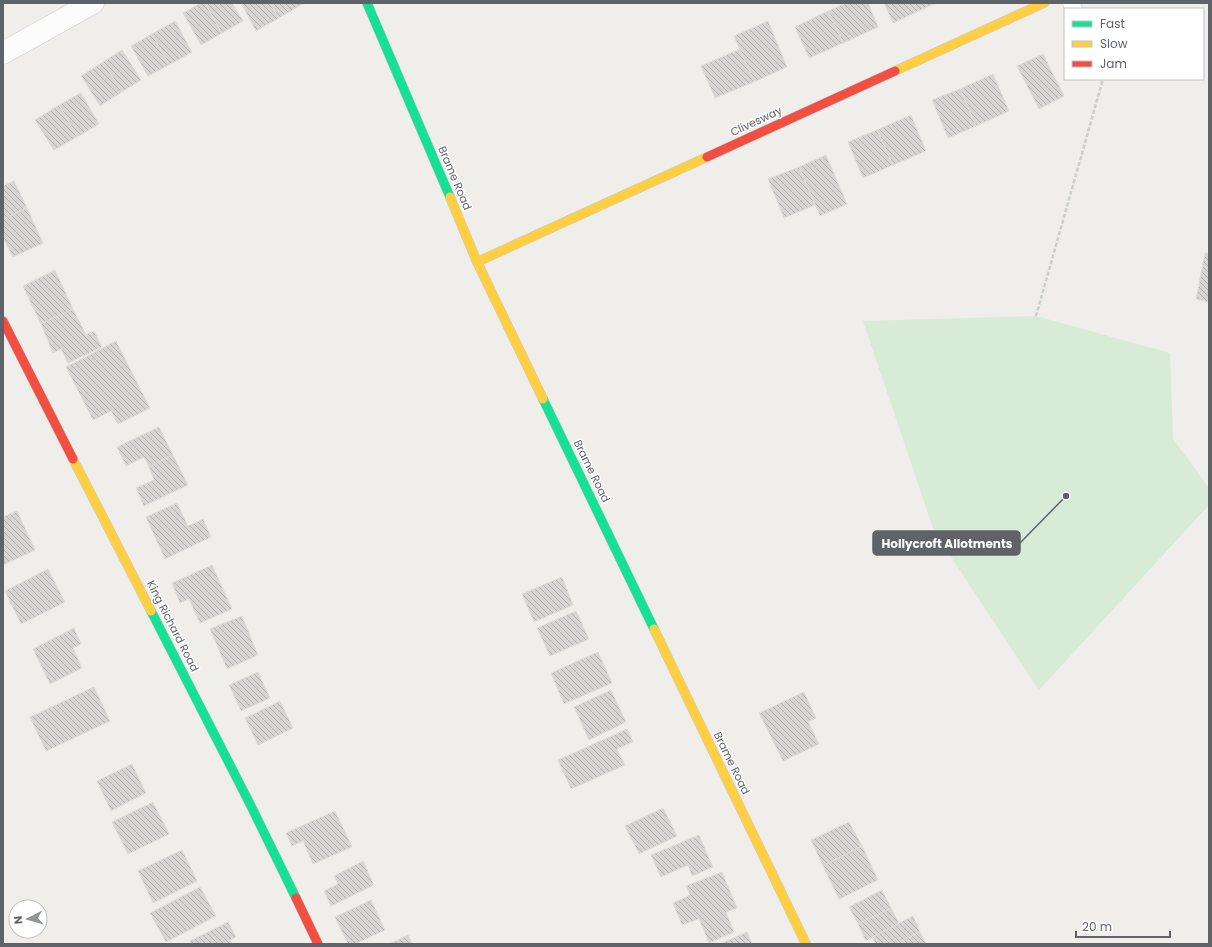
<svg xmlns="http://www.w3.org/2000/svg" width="1212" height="947" font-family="Poppins,sans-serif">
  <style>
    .garden { fill: #d8ebd6 }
    .building { fill: url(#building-back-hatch); stroke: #deddd9 }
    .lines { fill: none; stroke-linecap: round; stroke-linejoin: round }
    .lane-casing { stroke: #cbcccc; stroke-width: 17 }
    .street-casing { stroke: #cbcccc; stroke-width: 23 }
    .fast-casing { stroke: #cacacb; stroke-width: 10 }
    .slow-casing { stroke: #cacacb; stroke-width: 10 }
    .jam-casing { stroke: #cacacb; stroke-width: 10 }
    .path { stroke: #cacfcc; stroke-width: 2.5; stroke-dasharray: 4 2; stroke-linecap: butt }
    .lane { stroke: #fdfcfc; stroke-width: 16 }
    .street { stroke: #fdfcfc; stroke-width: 22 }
    .fast { stroke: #16e098; stroke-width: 9 }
    .slow { stroke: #ffcf43; stroke-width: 9 }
    .jam { stroke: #f24e42; stroke-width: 9 }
    .labels { text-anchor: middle; stroke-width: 3; stroke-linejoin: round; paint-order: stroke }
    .street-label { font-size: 11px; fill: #5f6368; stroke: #fff }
    .leader { fill: none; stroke: #5f6368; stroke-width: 1.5 }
    .callout-dot { fill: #5f6368; stroke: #fff; stroke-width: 1.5 }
    .callout { fill: #5f6368; stroke: #5f6368; stroke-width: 1.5 }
    .callout-label { font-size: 12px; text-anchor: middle; font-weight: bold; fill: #fff }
  </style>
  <defs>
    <pattern id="building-back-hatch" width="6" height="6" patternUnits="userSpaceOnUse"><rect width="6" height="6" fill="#d6d5d3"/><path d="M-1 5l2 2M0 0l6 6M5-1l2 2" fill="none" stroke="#b1b0af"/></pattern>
  </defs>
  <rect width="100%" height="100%" fill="#efeeea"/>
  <path class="garden" d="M1036,316L1170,353L1173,439L1209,488V505L1039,690L934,531L863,321Z"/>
  <g class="building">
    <path d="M201,3H205L222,33L201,45L183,13Z"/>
    <path d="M205,3H232L243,21L222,33Z"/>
    <path d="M241,3H270L279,18L256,31Z"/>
    <path d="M270,3H304L279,18Z"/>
    <path d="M847,3H868L878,27L843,43L828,11Z"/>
    <path d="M884,3H920L923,9L893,23Z"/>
    <path d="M920,3H936L923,9Z"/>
    <path d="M828,11L843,43L809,58L795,27Z"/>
    <path d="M175,21L192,52L169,65L152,34Z"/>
    <path d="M768,21L787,67L754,82L734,36Z"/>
    <path d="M152,34L169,65L148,76L131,46Z"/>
    <path d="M740,49L754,82L715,98L701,66Z"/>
    <path d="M122,50L141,80L122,92L103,62Z"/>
    <path d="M1043,54L1064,96L1039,109L1017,66Z"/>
    <path d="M103,62L122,92L100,106L81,76Z"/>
    <path d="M993,74L1009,111L976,126L960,89Z"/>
    <path d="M960,89L976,126L948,138L932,100Z"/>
    <path d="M81,93L99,124L77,137L59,105Z"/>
    <path d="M59,105L77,137L54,150L35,120Z"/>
    <path d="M911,115L926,151L893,165L877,130Z"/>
    <path d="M877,130L893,165L863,178L848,142Z"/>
    <path d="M826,155L847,204L820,216L799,167Z"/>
    <path d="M799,167L815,205L784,218L768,179Z"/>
    <path d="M14,181L27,208L3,219V186Z"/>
    <path d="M27,208L43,243L13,257L3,237V219Z"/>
    <path d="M1205,253L1209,254V302L1196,299Z"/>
    <path d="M55,270L73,309L41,324L23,286Z"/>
    <path d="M73,309L86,335L94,331L102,347L68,363L61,349L53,353L41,324Z"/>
    <path d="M116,341L150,408L118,424L111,411L93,420L66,367Z"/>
    <path d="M159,427L173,455L149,467L144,457L126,466L117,447Z"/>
    <path d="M173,455L188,485L144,506L136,488L154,480L149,467Z"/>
    <path d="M177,503L188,526L203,519L211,537L165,559L146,517Z"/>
    <path d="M17,511L35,550L3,565V517Z"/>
    <path d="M212,565L232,609L200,623L189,599L180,603L172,583Z"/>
    <path d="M48,569L65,602L21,624L5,591Z"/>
    <path d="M562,577L573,605L534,622L522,594Z"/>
    <path d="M576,611L589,639L550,656L537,628Z"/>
    <path d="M242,616L258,655L227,669L210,629Z"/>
    <path d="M74,628L81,644L73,648L82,668L50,684L33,649Z"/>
    <path d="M598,652L612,683L564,704L551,673Z"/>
    <path d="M258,672L270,698L241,711L229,685Z"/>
    <path d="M94,687L110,721L46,751L30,717Z"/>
    <path d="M611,690L626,722L589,740L574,707Z"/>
    <path d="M804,692L816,718L808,722L819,744L783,761L759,713Z"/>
    <path d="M280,701L293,728L258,745L245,718Z"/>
    <path d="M627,729L633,742L617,749L625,765L571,789L558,760Z"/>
    <path d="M132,764L146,793L111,811L97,781Z"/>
    <path d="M153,802L169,834L128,854L112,822Z"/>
    <path d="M663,808L677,836L639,854L625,826Z"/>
    <path d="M335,811L352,847L313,864L303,841L292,846L286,833Z"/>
    <path d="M849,822L862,846L823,866L811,840Z"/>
    <path d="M699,835L713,867L692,876L688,865L661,877L651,855Z"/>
    <path d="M862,846L878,880L839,899L823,866Z"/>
    <path d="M182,850L197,881L153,903L138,871Z"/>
    <path d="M363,861L374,885L331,906L324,891L338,884L334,876Z"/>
    <path d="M722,872L737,908L726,912L734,932L709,943L699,919L682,925L673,903L690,895L686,886Z"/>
    <path d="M200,887L216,916L166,942L150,913Z"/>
    <path d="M882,890L891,908L858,924L849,907Z"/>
    <path d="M371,900L385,930L355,944H348L335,917Z"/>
    <path d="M891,908L899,923L866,941L858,924Z"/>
    <path d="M913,916L920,932L896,944H876L872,937Z"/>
    <path d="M228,922L236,937L230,940L232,944H192L190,941Z"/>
    <path d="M747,932L752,944H720Z"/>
    <path d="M920,932L926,944H896Z"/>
    <path d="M408,935L412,944H389Z"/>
  </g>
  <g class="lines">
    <defs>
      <path id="lane" d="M1071,3L1074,9"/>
      <path id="street" d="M3,53L93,3"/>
      <g id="fast">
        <path d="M367,3L450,197"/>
        <path d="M543,399L654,629"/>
        <path d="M151,611L249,802L296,898"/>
      </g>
      <g id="slow">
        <path d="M895,71L1044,3"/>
        <path d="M450,197L477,262L543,399"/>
        <path d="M477,262L707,157"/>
        <path d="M73,459L151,611"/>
        <path d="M654,629L806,944"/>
      </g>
      <g id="jam">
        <path d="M707,157L895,71"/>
        <path d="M3,321L73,459"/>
        <path d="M296,898L318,944"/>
      </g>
    </defs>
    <use href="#lane" class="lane-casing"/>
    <use href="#street" class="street-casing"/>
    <use href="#fast" class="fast-casing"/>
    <use href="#slow" class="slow-casing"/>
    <use href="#jam" class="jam-casing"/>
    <path class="path" d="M1036,316L1103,79"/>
    <use href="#lane" class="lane"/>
    <use href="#street" class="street"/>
    <use href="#fast" class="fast"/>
    <use href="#slow" class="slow"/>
    <use href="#jam" class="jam"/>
  </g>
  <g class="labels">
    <g class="street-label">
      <text transform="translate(756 121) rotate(-25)" y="4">Clivesway</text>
      <text transform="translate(455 178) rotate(67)" y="4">Brame Road</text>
      <text transform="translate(592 471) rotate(64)" y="4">Brame Road</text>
      <text transform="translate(173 626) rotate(63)" y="4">King Richard Road</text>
      <text transform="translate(732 763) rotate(64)" y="4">Brame Road</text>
    </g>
  </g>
  <path class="leader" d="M1066 496L1020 543"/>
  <circle class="callout-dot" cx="1066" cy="496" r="4"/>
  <rect class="callout" x="873" y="531" width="147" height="24" rx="4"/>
  <g class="callout-label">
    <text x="947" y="548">Hollycroft Allotments</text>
  </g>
  <rect width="1212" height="947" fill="none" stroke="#5f6368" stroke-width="8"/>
  <rect x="1064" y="8" width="140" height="72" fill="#ffffff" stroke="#bfc1c3"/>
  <rect x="1072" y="21" width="20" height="6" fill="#16e098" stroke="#bfc1c3"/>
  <text x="1100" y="28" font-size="12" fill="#5f6368">Fast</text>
  <rect x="1072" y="41" width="20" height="6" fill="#ffcf43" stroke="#bfc1c3"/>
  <text x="1100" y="48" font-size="12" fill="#5f6368">Slow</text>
  <rect x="1072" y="61" width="20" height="6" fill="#f24e42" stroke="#bfc1c3"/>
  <text x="1100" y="68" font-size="12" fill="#5f6368">Jam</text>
  <g transform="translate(28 919) rotate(264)"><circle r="19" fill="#ffffff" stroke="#bfc1c3"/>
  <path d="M0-3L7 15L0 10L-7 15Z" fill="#919496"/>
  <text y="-6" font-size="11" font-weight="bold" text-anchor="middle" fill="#5f6368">N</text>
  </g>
  <path d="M1076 931v6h94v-6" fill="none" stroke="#5f6368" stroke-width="2"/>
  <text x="1082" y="931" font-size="12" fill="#5f6368" stroke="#ffffff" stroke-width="3" paint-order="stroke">20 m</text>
</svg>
